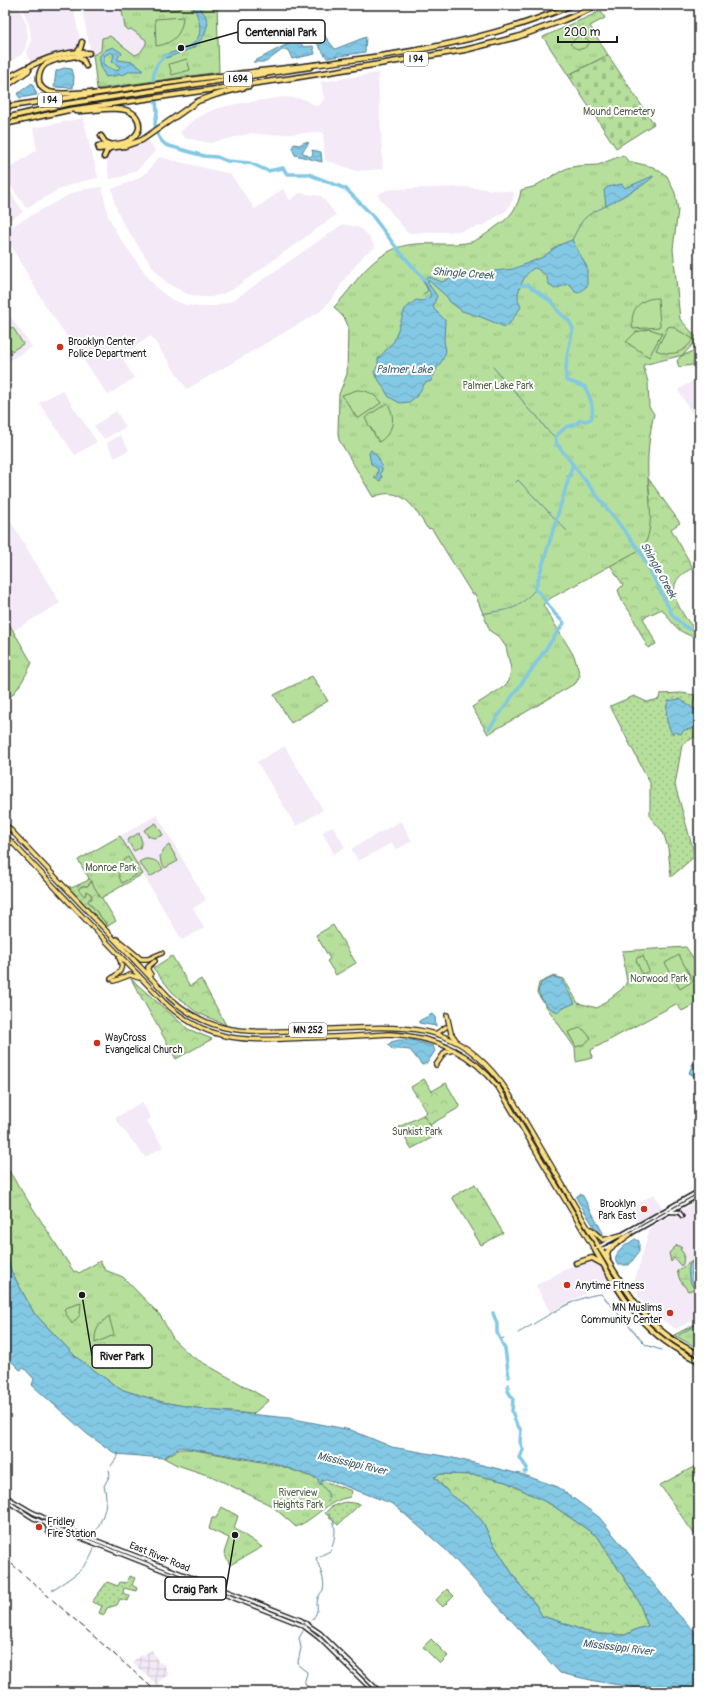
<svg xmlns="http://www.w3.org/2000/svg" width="704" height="1697" font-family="Pangolin,sans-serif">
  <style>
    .built { fill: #f3e9f7 }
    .industrial { fill: url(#industrial-grid) }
    .grass { fill: url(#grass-dots); stroke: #687e5c }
    .forest { fill: url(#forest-crowns); stroke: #687e5c }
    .wetland { fill: url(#wetland-marsh); stroke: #687e5c }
    .cemetery { fill: url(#cemetery-stones); stroke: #687e5c }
    .park { fill: url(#park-tufts); stroke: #687e5c }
    .garden { fill: #b5df9b; stroke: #687e5c }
    .water { fill: url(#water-waves); stroke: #5a8394; fill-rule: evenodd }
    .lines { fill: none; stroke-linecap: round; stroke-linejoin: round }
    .stream { stroke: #5a8394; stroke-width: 1 }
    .river { stroke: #83c8e4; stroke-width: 3.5 }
    .secondary-casing { stroke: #1c1c1c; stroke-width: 5.5 }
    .trunk-casing { stroke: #1c1c1c; stroke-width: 6 }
    .motorway-casing { stroke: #1c1c1c; stroke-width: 7 }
    .secondary { stroke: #fff; stroke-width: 2.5 }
    .trunk { stroke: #fde080; stroke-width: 3.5 }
    .motorway { stroke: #fde080; stroke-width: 4 }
    .rail { stroke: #1c1c1c; stroke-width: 1; stroke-dasharray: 6 3; stroke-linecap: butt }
    .poi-dot { fill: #c8321e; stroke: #fff; stroke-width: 1.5 }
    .labels { text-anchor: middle; stroke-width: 4; stroke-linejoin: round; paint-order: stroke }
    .shield { fill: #fff; stroke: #606060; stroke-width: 1 }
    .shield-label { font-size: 9px; font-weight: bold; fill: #1c1c1c }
    .park-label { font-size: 10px; fill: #526048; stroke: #fff }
    .poi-label { font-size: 10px; fill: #1c1c1c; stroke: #fff; text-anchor: start }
    .street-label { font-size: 10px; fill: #1c1c1c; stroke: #fff }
    .water-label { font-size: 11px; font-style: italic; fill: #45616c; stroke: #fff }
    .leader { fill: none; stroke: #1c1c1c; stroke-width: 1.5 }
    .callout-dot { fill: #1c1c1c; stroke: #fff; stroke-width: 1.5 }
    .callout { fill: #fff; stroke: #1c1c1c; stroke-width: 1.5 }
    .callout-label { font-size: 11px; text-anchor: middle; font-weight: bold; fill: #1c1c1c }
  </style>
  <defs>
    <pattern id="industrial-grid" width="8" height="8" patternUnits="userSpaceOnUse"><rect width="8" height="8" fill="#f3e9f7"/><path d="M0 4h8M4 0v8" fill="none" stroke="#d0c7d3"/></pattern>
    <pattern id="grass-dots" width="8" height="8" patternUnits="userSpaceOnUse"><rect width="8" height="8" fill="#b5df9b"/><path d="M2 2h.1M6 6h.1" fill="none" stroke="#9bbf85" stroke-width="1.8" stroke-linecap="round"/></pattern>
    <pattern id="forest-crowns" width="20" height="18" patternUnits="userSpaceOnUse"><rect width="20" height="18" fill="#b5df9b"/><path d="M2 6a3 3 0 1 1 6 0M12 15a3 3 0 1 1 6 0" fill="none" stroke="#9bbf85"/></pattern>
    <pattern id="wetland-marsh" width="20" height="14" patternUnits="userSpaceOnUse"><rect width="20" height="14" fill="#b5df9b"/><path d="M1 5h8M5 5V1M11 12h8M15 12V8" fill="none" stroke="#9bbf85"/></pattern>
    <pattern id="cemetery-stones" width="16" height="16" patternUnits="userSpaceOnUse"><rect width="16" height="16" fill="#b5df9b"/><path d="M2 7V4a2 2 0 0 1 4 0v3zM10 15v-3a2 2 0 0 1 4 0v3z" fill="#9bbf85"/></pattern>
    <pattern id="park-tufts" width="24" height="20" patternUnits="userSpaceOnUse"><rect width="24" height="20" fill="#b5df9b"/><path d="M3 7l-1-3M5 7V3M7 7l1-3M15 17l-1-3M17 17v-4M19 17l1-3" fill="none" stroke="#9bbf85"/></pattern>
    <pattern id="water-waves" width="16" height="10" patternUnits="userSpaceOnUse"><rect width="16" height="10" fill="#83c8e4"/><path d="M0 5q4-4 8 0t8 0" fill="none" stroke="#71abc3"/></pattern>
  </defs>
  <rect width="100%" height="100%" fill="#fff"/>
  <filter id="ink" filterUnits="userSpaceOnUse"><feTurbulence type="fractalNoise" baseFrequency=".025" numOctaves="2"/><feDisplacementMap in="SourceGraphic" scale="8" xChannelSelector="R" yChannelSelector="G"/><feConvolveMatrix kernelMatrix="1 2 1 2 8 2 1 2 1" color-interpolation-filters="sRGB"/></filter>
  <g filter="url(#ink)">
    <g class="built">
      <path d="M5,5H18L26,24L28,37L25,49L21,55L5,65Z"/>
      <path d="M21,5H73L81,46L79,50L32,64L26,53L31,42L30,27Z"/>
      <path d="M81,5H121L124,25L129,30L131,29L146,40V44L140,53L135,55L101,51L93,55L90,48Z"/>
      <path d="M378,73L383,169L357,171L325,160L323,132L269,135L252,133L210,143L185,138L180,132L191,122L206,113L219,108L236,104L284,97L304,99L318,107L324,99L321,82Z"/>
      <path d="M83,118L98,178L75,183L60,189L26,208L5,177V171L37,150L33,128Z"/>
      <path d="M147,139L155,151L145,162L138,169L122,177L111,179L109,178L106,156L108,150Z"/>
      <path d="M159,157L230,174L255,209L283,189L290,200L300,193L321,196L336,215L233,289L223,294L211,297H199L187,294L167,283L154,269L122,222L115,204L112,189L137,179L147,172Z"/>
      <path d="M5,183L23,212L5,223Z"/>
      <path d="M102,187L108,216L117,234L150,280L159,290L171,299L186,305L200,307L215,306L232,301L343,224L360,228L367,234L375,247L364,255L346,277L334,296L321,311L187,389L151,336L121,356L134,378L108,395L45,305L5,235V230L70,194L86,189Z"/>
      <path d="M465,187L514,192L513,199L507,210L484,225L461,231L408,233L377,195L387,190L396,189Z"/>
      <path d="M5,309L32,347L5,363Z"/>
      <path d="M699,377V425L678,390Z"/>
      <path d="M62,390L97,442L75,455L39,403Z"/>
      <path d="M116,411L126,427L104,439L94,426Z"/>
      <path d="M120,435L129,450L115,458L107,444L108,442Z"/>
      <path d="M5,512L60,603L13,631L5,617Z"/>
      <path d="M283,747H285L323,810L296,826L257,762Z"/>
      <path d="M157,815L206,900L193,908L204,928L182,940L120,836Z"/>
      <path d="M401,821L412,841L396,850L392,843L358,861L352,850V848Z"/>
      <path d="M333,826L345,847L334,854L322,832Z"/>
      <path d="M142,1102L151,1118L147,1121L163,1147L145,1157L115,1119L117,1117Z"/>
      <path d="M654,1194L663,1209L638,1223L627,1207L635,1202L637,1204Z"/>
      <path d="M699,1200V1317L676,1329L657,1317L640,1299L633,1286L650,1228Z"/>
      <path d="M593,1259L599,1263L609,1281L550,1312L536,1285L572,1266Z"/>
    </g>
    <path class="industrial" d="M152,1650L159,1663L162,1662L169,1674L158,1682V1686L133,1663L134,1660Z"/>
    <g class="grass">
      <path d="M681,693L695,695L693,707L699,711V734L682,745L675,785L695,856L671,877L668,848L663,832L650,817V783L610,706L634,696L647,702L659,699L660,694Z"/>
      <path d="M89,878L92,882L87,886H82L78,889L85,893L86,891L91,894L92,899L88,901L108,926L106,927L68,887L70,886L71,888L87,881Z"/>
      <path d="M345,1502L360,1504L338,1525L325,1513L331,1507Z"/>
      <path d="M130,1576L135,1578L132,1585L137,1588L136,1591L124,1588L123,1593L130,1596L128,1601L120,1599L117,1605L107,1608L104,1615L99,1613L102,1606L92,1602L107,1582L118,1586L120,1582L126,1583Z"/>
    </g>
    <g class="forest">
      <path d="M648,478L680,523L671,529L693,568C687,571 679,575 676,582C670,596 683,615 691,625L699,626V638C677,633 675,626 662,609L643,618L656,644L648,648L630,612L622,601L618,590L623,585L610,565L630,555L650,501Z"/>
      <path d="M92,882L116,921L108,926L88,901L89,899H92L91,894L86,891L85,896H84L78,889L82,886H87Z"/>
      <path d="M172,956L190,986L201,979L226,1025L196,1012L172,992L153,968Z"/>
      <path d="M131,979L188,1029L212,1039L176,1059Z"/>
      <path d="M424,1079L432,1091L446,1083L460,1107L430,1125L423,1115L427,1112L411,1087Z"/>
      <path d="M441,1474L476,1475L506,1482L552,1505L598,1537L638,1600L648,1626L637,1629L625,1635L598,1634L584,1631L564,1623L542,1616L536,1605L517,1581L491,1540L483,1522L472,1510L450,1494L434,1476Z"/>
    </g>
    <g class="wetland">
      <path d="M699,349V364L679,367L677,361L681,356Z"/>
      <path d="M677,1245L682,1248L680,1249L684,1254L683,1264L681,1266L674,1258L671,1262L669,1253Z"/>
      <path d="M694,1260C696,1269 691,1275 699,1281V1288L688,1291L680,1280L677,1271Z"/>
    </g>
    <path class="cemetery" d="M608,55L654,124L616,148L568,75Z"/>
    <g class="park">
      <path d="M121,5H217L219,72L97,89L93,55L101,51L102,38L110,36L135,55L140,53L146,44V40L131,29L129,30L125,28Z"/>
      <path d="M601,11L605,18L590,26L608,55L568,75L543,37Z"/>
      <path d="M623,155L628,161L653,167L667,176L675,193L678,210L673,249L680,319L698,339L683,355L643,365L648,382L649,407L654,414C649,435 647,457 648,478C649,501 655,527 643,548L551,598L543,605L574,656L580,675L576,683L488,734L472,707L502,688L509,681L511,669L506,647L499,637L490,631L475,594H472L432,529L427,528C414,507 402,485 373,497L339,440L338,433L339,394L347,374L348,326L345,319L334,307C356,285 362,265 392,250C416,238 445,248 471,242C480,239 489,232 497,226C510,218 519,206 521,190L533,187L567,168L577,166L598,165Z"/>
      <path d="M5,617L32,663C25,677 17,692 5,702Z"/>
      <path d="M312,676L328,701L291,723L274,695Z"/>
      <path d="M120,836L143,874L101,898L78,860Z"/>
      <path d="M333,925L356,963L336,975L327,961L330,959L316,935Z"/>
      <path d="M686,947L699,967V998L697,1003L682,1011L676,1004L591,1050L592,1058L576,1062L575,1048L537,993L539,983L554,976L564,979L578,1003L597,1008L622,989L627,982L622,951Z"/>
      <path d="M423,1115L437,1135L411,1149L399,1127Z"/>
      <path d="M5,1165L74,1272L76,1271L79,1273L100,1261L105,1270L123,1277L160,1315L174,1340L191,1356L269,1400L253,1414L208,1410L162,1402L120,1389L76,1357L34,1313L11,1271L5,1248Z"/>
      <path d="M475,1184L503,1233L481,1245L452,1197Z"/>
      <path d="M699,1322V1349L674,1335Z"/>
      <path d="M180,1449H189L278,1465L352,1491L350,1497C326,1501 317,1518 296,1527L272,1506L213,1477L177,1465L164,1458Z"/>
      <path d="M699,1464V1541L660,1485Z"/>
      <path d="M222,1507L238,1516L234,1528L262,1547L230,1565L224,1553L229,1538L209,1529L212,1518H216Z"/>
      <path d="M447,1589L454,1596L443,1607L436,1600Z"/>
      <path d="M431,1639L448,1656L440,1664L423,1647Z"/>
    </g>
    <g class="garden">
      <path d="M155,5H181V9L155,11Z"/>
      <path d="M183,17C182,34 173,44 156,46L155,19Z"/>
      <path d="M579,35H582L590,42C585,51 577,51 570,44Z"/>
      <path d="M187,59L190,70L172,75L169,64Z"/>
      <path d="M658,298L660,325L659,327L633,329C629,311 639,298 658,298Z"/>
      <path d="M5,325L14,329L23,344L5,355Z"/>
      <path d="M671,326L693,339C685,353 671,357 656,350L668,327Z"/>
      <path d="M649,329L662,333L649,357L626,342L636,332Z"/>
      <path d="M357,390C367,390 375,394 381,403L359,418H357L342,395Z"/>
      <path d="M387,403C397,417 393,433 379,442L365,418Z"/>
      <path d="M156,823L163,835L154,838L148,836L144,830Z"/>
      <path d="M139,833L142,842L140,848L134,851L127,840Z"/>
      <path d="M169,845L178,861L165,868L161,863L160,856L164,849Z"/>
      <path d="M128,857L137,871L136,875L122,883C116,873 118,864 128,857Z"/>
      <path d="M145,859C154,859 158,861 163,869L150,877L139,862Z"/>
      <path d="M679,955L693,981L680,989L665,963Z"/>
      <path d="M643,956L649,971L643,974H642L636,960L637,958Z"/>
      <path d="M580,1028L584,1030L591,1038L584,1044L576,1047L568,1032Z"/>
      <path d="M81,1303L80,1315L72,1324L64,1310L65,1308Z"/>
      <path d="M109,1316L114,1335L95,1343C94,1330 99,1324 109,1316Z"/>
    </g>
    <g class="water">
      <path d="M192,5H198L205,15L208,23L204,36L193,48L166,58L164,55C173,52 189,49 196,41C204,30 198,15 192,5Z"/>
      <path d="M320,30L335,49L366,37L365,52L327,58L314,39L307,41L304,35Z"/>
      <path d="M297,39L304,47L313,46L315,54L292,59L288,50H282L266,62H253Z"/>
      <path d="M113,47L122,53L118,57V60L133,62L143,70L142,71H130L125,74L106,77L102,70L99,57L105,50ZM111,52L114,55L112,62L120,67L117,71L104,65V56Z"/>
      <path d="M64,68L72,69L74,77L73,88L54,87L56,71Z"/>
      <path d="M32,83L37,95L20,98L17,94Z"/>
      <path d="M305,142L309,143L302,152L310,157L313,154L312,150L321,152L322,162L295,155L292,148L294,144L299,145Z"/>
      <path d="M653,176V177L643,185L606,206L604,190L608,187L622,184L625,188Z"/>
      <path d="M572,240L587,267V286L579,293L575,292L571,285L568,284L555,289C549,286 547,282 547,276L536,268C527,268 517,290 518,298C518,301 520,305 521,307L510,323L505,327L481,317L462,311L450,302L447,297L428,280V283L437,296L433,306L434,309L445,320L444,341L446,351L443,359L437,368L431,381L425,383L417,396L409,402L400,403L389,397L374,372L378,365V359L394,341L405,309L416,300L423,301L430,297V292L422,280V279L430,277L442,282L450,278H472L482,276L494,271L513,269L543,257L559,245Z"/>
      <path d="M371,450C377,454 382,463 382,471L380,473L382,477L380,481L374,478L377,475L378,469L371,464L369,453Z"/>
      <path d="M680,699L699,713C699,717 696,721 695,726L691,729L684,730L681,734L675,732L672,734C666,722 665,714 668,701Z"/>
      <path d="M554,977L561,979L575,1003L561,1009L559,1012C548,1010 541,1000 538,990L542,982Z"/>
      <path d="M432,1014L435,1017L436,1026L419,1023V1021Z"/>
      <path d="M399,1040H412L433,1046L435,1051L427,1063L422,1065L410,1050L400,1049L393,1050L388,1045L391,1042Z"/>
      <path d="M693,1063L699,1067V1091L696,1086L694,1076L689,1073Z"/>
      <path d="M580,1194L583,1196L603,1233V1237L598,1233L578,1201L576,1197Z"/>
      <path d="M635,1239L639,1241V1252L629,1265H618C609,1255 627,1244 635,1239Z"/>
      <path d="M5,1248L11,1271L34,1313L76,1357L120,1389L162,1402L208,1410L289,1418L351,1430L392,1447L449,1457L524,1475L558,1487L599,1517L677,1613L699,1636V1692H661L595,1681L560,1673L446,1550L393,1504L326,1479L322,1480L321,1484H319L318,1479L274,1463L180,1447L163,1458L116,1454L87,1434L32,1385L34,1379L24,1368L20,1370L5,1355ZM441,1474L476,1475L506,1482L552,1505L598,1537L638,1600L648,1626L637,1629L625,1635L598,1634L584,1631L564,1623L542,1616L536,1605L517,1581L491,1540L483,1522L472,1510L450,1494L434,1477Z"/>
      <path d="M692,1262L694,1264L692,1271L697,1286L695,1289C689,1283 685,1268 692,1262Z"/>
    </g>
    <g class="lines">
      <g class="stream">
        <path d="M572,240C584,216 583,217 606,206"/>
        <path d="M425,283L428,291L423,294L426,297"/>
        <path d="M493,367L522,400L528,409L537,416L546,429L555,437"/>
        <path d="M516,482L518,480L567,531"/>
        <path d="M499,611C519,608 521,604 535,590"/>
        <path d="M482,614L498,611"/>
        <path d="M518,1333C542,1320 574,1296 601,1294L643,1342L646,1345L661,1350"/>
        <path d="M679,1335L699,1323"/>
        <path d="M501,1339L504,1338"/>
        <path d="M111,1466L118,1456V1453"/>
        <path d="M320,1483C325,1490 331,1493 328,1502"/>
        <path d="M97,1529C104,1515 109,1502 104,1486L110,1475L109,1470"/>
        <path d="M52,1590C68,1579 89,1569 94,1548"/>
        <path d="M312,1620C321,1609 315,1607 318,1598C319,1595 321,1593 323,1590C326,1581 319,1567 316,1558L330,1551C335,1540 339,1523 328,1514"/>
        <path d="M303,1631L299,1638L301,1648L298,1662L299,1666L307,1672C307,1677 304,1679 305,1684L314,1692"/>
      </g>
      <g class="river">
        <path d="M167,55C145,68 156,91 157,112C157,116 155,120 155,124C155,132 160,141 166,145L204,156L217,157L227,161L250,163L268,171L283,168L287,174H308L346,189L371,214L399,251L425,280"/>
        <path d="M516,286L528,285L553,303L558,311L569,321L573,328C569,348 565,359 566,380L585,387C590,397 595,408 591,419L586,421L581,420L574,425L566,427L555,437L557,444L640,551L673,616L684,626L690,629L699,630"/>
        <path d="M426,297L427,304"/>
        <path d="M537,591L535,590L573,464"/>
        <path d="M527,676L564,623L555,614L539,592"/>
        <path d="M489,729L526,677"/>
        <path d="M493,1313L497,1324V1333L505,1349L509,1377"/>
        <path d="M508,1385V1391L513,1399L512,1411L516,1423L520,1429"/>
        <path d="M521,1430L520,1442L523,1450L520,1458L527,1468L526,1472H524"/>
      </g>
      <defs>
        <g id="secondary">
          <path d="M671,1212H679L682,1216"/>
          <path d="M630,1234L699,1195"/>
          <path d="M621,1235L699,1191"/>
          <path d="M594,1249L617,1237"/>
          <path d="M600,1250L612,1245"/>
          <path d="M5,1496L32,1512L72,1531L301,1620L320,1633L380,1692"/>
          <path d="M5,1500L33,1518L68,1533L302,1625L319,1638L374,1692"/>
          <path d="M46,1524L48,1528V1532"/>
        </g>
        <g id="trunk">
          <path d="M5,824L169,997C205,1031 239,1033 287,1031C310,1030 333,1029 356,1028C425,1025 467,1031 508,1092L601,1250"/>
          <path d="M5,835L164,1002C208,1044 248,1041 304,1038C332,1037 361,1036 389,1034C433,1036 471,1052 498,1087L596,1252"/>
          <path d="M117,939L141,959H148L162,953"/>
          <path d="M151,975L148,970V967L155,961"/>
          <path d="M111,979C119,973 125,969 119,958"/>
          <path d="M114,981L130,975L139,978"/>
          <path d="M447,1015L451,1033L456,1040"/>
          <path d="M437,1033L446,1027"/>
          <path d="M436,1065L445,1052L454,1050"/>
          <path d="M591,1229L603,1240L621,1235"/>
        </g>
        <g id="motorway">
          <path d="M583,9L592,5"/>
          <path d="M77,52L80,49L82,42"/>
          <path d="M89,53C76,58 62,56 50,62C44,64 40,69 39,76C36,101 75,92 90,92"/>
          <path d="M77,57L83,60L86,66"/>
          <path d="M5,79C30,66 58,49 87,53"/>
          <path d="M5,87L29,70"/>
          <path d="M5,107C82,96 158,83 236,74C352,60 463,52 572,5"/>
          <path d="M76,111C93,113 141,97 139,129C133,146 113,144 98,146"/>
          <path d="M5,118L66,104L310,67"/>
          <path d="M5,124L69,110L293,78L465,50L517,37L564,20L600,5"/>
          <path d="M101,136L105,142L110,144"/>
          <path d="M99,149L125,146L142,140L198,101L218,94L249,86"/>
          <path d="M104,157L107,150L110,148"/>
          <path d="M601,1250C629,1295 648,1332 699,1354"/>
          <path d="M596,1252C625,1302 644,1336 699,1361"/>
          <path d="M608,1258L607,1253L609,1249L630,1234"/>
          <path d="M576,1263L592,1258L601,1263"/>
        </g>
      </defs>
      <use href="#secondary" class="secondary-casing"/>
      <use href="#trunk" class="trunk-casing"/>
      <use href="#motorway" class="motorway-casing"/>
      <use href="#secondary" class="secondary"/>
      <use href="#trunk" class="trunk"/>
      <use href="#motorway" class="motorway"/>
      <path class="rail" d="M5,1558L157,1692"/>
    </g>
  </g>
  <g class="poi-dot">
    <circle cx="60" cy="347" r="4"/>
    <circle cx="97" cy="1043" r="4"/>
    <circle cx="644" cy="1209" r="4"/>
    <circle cx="567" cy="1285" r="4"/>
    <circle cx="670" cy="1313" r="4"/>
    <circle cx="39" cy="1527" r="4"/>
  </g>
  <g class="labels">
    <g class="shield">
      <rect x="404" y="52" width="24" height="14" rx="3"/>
      <rect x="224" y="72" width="28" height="14" rx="3"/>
      <rect x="38" y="93" width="24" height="14" rx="3"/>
      <rect x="289" y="1023" width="38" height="14" rx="3"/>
    </g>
    <g class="shield-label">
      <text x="416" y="62">I 94</text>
      <text x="238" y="82">I 694</text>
      <text x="50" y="103">I 94</text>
      <text x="308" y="1033">MN 252</text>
    </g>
    <g class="park-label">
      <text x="619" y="115">Mound Cemetery</text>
      <text x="498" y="389">Palmer Lake Park</text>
      <text x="111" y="871">Monroe Park</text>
      <text x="659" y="982">Norwood Park</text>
      <text x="417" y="1135">Sunkist Park</text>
      <text x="298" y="1496">Riverview<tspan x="298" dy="12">Heights Park</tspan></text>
    </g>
    <g class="poi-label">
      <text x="68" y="345">Brooklyn Center<tspan x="68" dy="12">Police Department</tspan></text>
      <text x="105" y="1041">WayCross<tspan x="105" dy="12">Evangelical Church</tspan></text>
      <text x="636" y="1207" text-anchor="end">Brooklyn<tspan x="636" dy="12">Park East</tspan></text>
      <text x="575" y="1289">Anytime Fitness</text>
      <text x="662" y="1311" text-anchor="end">MN Muslims<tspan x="662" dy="12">Community Center</tspan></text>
      <text x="47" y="1525">Fridley<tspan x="47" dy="12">Fire Station</tspan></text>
    </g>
    <g class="street-label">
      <text transform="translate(160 1556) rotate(22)" y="4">East River Road</text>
    </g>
    <g class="water-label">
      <text transform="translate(463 273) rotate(4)" y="4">Shingle Creek</text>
      <text x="404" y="373">Palmer Lake</text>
      <text transform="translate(659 570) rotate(61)" y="4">Shingle Creek</text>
      <text transform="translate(352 1463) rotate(13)" y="4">Mississippi River</text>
      <text transform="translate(618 1647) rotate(7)" y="4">Mississippi River</text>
    </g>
  </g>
  <path class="leader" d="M181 48L238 32M82 1295L92 1356M235 1535L226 1589"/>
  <g class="callout-dot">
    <circle cx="181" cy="48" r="4"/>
    <circle cx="82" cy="1295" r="4"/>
    <circle cx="235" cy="1535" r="4"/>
  </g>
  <g class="callout">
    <rect x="238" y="20" width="87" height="23" rx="4"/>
    <rect x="92" y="1345" width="60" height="23" rx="4"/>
    <rect x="165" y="1577" width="61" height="23" rx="4"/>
  </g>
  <g class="callout-label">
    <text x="281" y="36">Centennial Park</text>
    <text x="122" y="1360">River Park</text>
    <text x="195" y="1593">Craig Park</text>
  </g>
  <rect width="704" height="1697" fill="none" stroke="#fff" stroke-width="20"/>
  <rect x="10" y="10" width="684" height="1677" fill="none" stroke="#1c1c1c" stroke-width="1.5" filter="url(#ink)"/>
  <path d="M558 36v6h59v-6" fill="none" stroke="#1c1c1c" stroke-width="2"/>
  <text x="564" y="36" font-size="12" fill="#1c1c1c" stroke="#ffffff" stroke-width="3" paint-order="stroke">200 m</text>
</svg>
